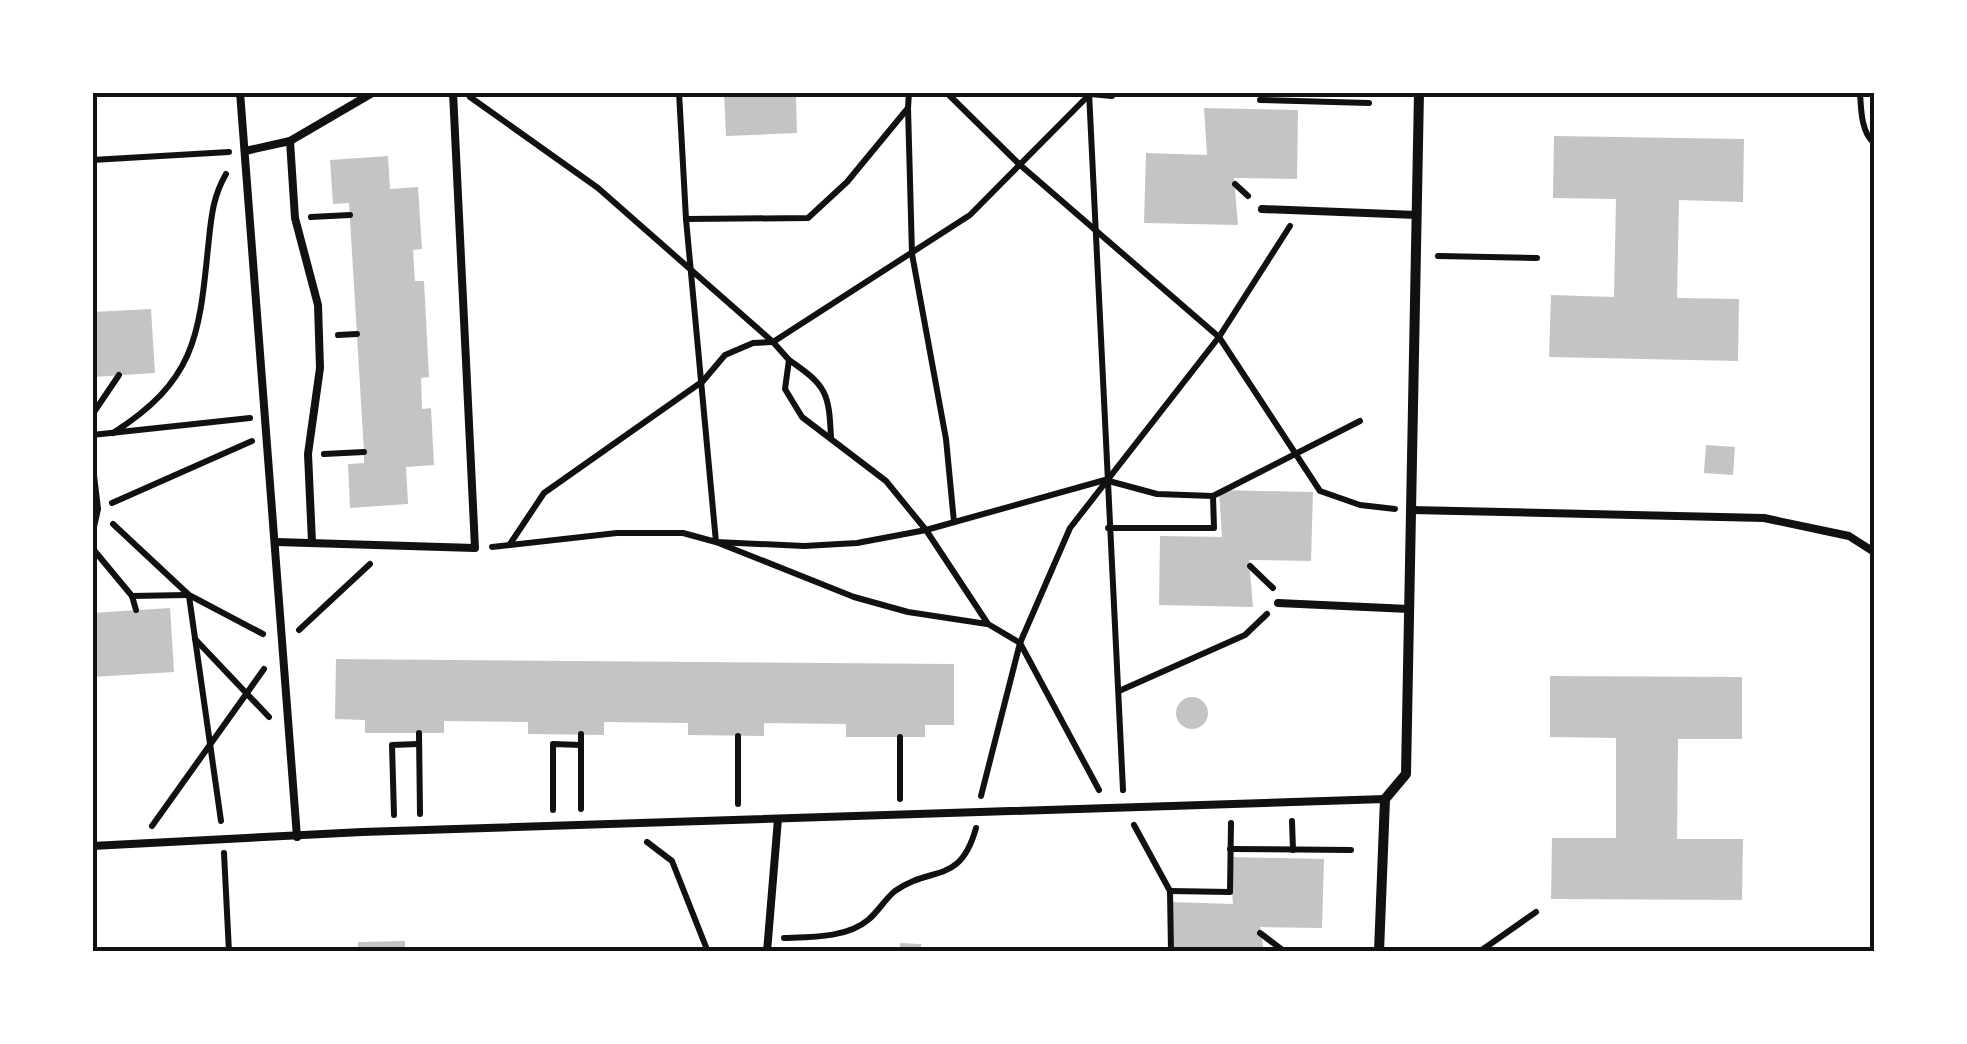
<svg xmlns="http://www.w3.org/2000/svg" width="1967" height="1044" font-family="Georgia,serif">
  <style>
    .building { fill: #c4c4c4 }
    .lines { fill: none; stroke-linecap: round; stroke-linejoin: round }
    .path { stroke: #111; stroke-width: 6 }
    .service { stroke: #111; stroke-width: 8 }
    .minor { stroke: #111; stroke-width: 10 }
    .neatline { fill: none; stroke: #111; stroke-width: 4 }
  </style>
  <rect width="100%" height="100%" fill="#fff"/>
  <g class="building">
    <path d="M724,92L796,97L797,133L726,136Z"/>
    <path d="M1204,108L1298,110L1297,179L1234,178L1238,225L1144,223L1146,153L1207,155Z"/>
    <path d="M1554,136L1744,139L1743,202L1679,200L1677,298L1739,299L1738,361L1549,357L1551,295L1614,297L1616,199L1553,198Z"/>
    <path d="M388,156L390,189L418,187L422,249L413,250L415,281H424L429,377L421,378L422,409L431,408L434,465L406,467L408,504L350,508L348,464L364,463V452L349,203L333,204L330,160Z"/>
    <path d="M151,309L155,373L92,377V312Z"/>
    <path d="M1706,445L1735,447L1733,475L1704,473Z"/>
    <path d="M1219,490L1313,492L1311,561L1249,560L1253,607L1159,605L1160,536L1222,537Z"/>
    <path d="M170,608L174,672L92,677V613Z"/>
    <path d="M336,659L954,664V725H925V737H846V724L764,723V736L688,735V723L604,722V735L528,734V722L444,721V733H365V720L335,719Z"/>
    <path d="M1550,676L1742,677V739H1678L1677,839H1743L1742,900L1551,899L1552,838H1616V738L1550,737Z"/>
    <circle cx="1192" cy="713" r="16"/>
    <path d="M1229,857L1324,859L1322,928L1260,927L1264,952H1170L1171,902L1233,904Z"/>
    <path d="M405,941V952H358V942Z"/>
    <path d="M900,943L921,944V952H900Z"/>
  </g>
  <g class="lines">
    <g class="path">
      <path d="M679,92L686,219L808,218L847,182L908,108L909,92"/>
      <path d="M946,92L1019,164L1219,337L1320,491L1360,505L1395,509"/>
      <path d="M1069,92L1112,96"/>
      <path d="M1089,92L1123,790"/>
      <path d="M1860,92C1861,109 1861,132 1874,143"/>
      <path d="M470,97L598,188L773,342L789,360L785,389L802,417L886,481L926,530L988,624L1020,643L1099,790"/>
      <path d="M1260,100L1369,103"/>
      <path d="M908,108L912,254L946,439L954,522"/>
      <path d="M92,160L229,152"/>
      <path d="M1235,184L1248,196"/>
      <path d="M311,217L350,215"/>
      <path d="M686,219L716,542L854,597L908,612L987,624"/>
      <path d="M1438,256L1537,258"/>
      <path d="M338,335L357,334"/>
      <path d="M789,360C827,386 829,393 831,438"/>
      <path d="M92,415L119,375"/>
      <path d="M113,433C194,381 199,339 208,248C211,220 212,198 226,174"/>
      <path d="M92,435L250,418"/>
      <path d="M324,454L364,452"/>
      <path d="M112,503L252,441"/>
      <path d="M113,524L189,595L263,634"/>
      <path d="M1108,528H1214L1213,496"/>
      <path d="M510,544L544,493L703,381L725,355L753,343L773,342L970,215L1088,96"/>
      <path d="M492,547L617,533H683L716,542L804,546L857,543L926,530L1105,480L1157,494L1213,496L1360,421"/>
      <path d="M93,549L132,596L136,610"/>
      <path d="M1250,566L1273,588"/>
      <path d="M132,596L187,595"/>
      <path d="M189,596L221,821"/>
      <path d="M299,630L370,564"/>
      <path d="M195,639L269,717"/>
      <path d="M1119,691L1245,635L1267,614"/>
      <path d="M419,733L420,814"/>
      <path d="M981,796L1020,643L1070,528L1219,337L1290,226"/>
      <path d="M900,799V737"/>
      <path d="M738,804V736"/>
      <path d="M581,809V734"/>
      <path d="M553,810V744L581,745"/>
      <path d="M394,815L392,745L418,744"/>
      <path d="M1292,821L1293,850"/>
      <path d="M1134,825L1170,891L1171,952"/>
      <path d="M152,826L264,669"/>
      <path d="M647,842L672,861L708,952"/>
      <path d="M1230,849L1351,850"/>
      <path d="M224,853L229,952"/>
      <path d="M1170,891L1230,892L1231,823"/>
      <path d="M1260,933L1285,952"/>
      <path d="M784,938C810,937 847,938 868,920C878,912 885,899 895,891C931,865 960,886 976,828"/>
      <path d="M1479,952L1536,912"/>
    </g>
    <g class="service">
      <path d="M240,92L297,837"/>
      <path d="M290,141L295,218L318,305L320,368L308,454L312,542"/>
      <path d="M245,151L290,141L374,92"/>
      <path d="M1262,209L1417,215"/>
      <path d="M92,467L97,509L92,531"/>
      <path d="M1411,510L1764,518L1849,536L1874,552"/>
      <path d="M276,542L475,548L453,92"/>
      <path d="M1278,603L1409,609"/>
      <path d="M92,846L362,832L1385,799"/>
      <path d="M767,952L778,819"/>
    </g>
    <path class="minor" d="M1379,952L1385,799L1406,774L1419,92"/>
  </g>
  <rect width="1967" height="1044" fill="none" stroke="#ffffff" stroke-width="190"/>
  <rect x="95" y="95" width="1777" height="854" class="neatline"/>
</svg>
